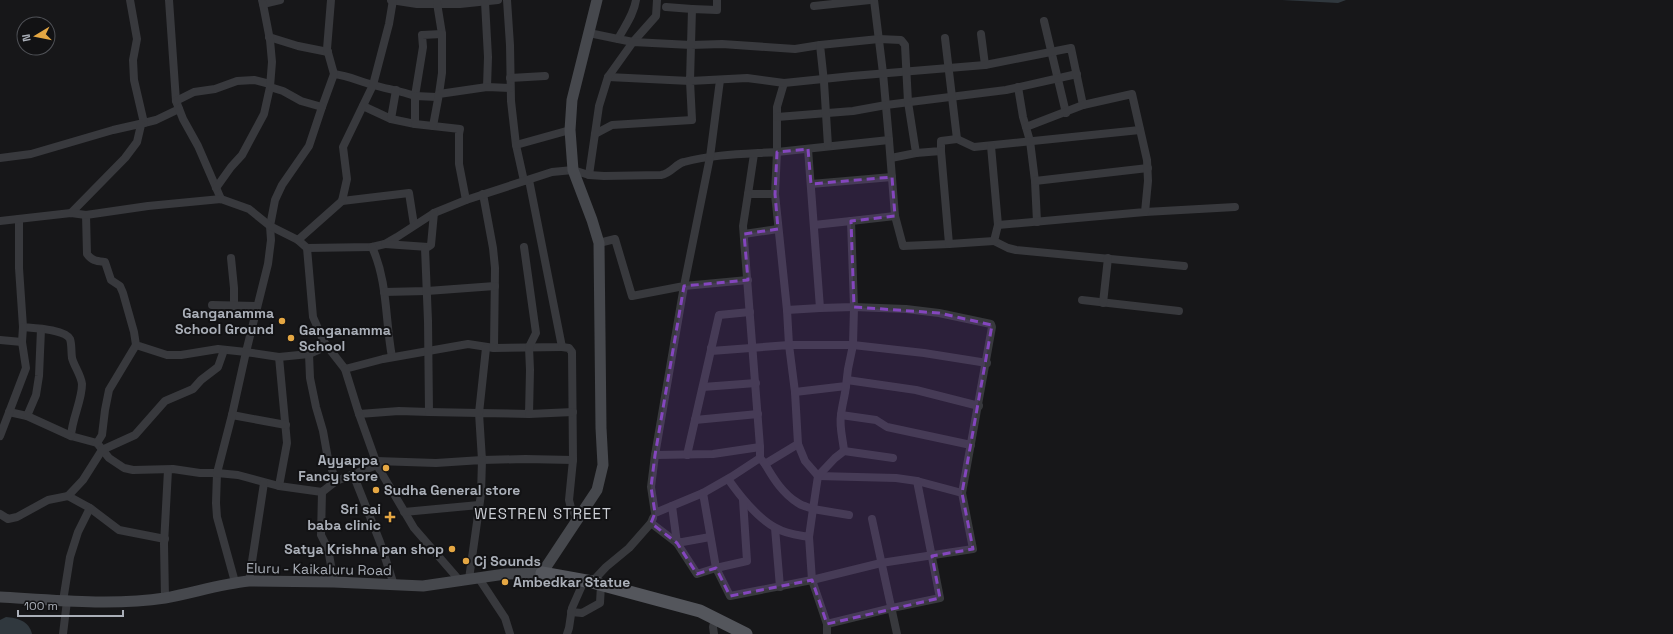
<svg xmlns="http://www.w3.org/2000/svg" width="1673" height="634" font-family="'Space Grotesk',sans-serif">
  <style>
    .water { fill: #30383e }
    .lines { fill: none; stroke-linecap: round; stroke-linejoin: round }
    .minor { stroke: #38393d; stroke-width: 8 }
    .secondary { stroke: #46484d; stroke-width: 11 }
    .primary { stroke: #54565c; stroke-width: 13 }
    .marked { fill: #8446be; fill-opacity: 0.2; stroke: #8446be; stroke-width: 3; stroke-dasharray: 8 5; stroke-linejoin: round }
    .poi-dot { fill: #e5a743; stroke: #121214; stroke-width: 1.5 }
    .labels { text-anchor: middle; stroke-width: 4; stroke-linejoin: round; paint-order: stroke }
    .poi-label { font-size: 14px; font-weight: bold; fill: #aaafb8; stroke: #121214; text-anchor: end }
    .street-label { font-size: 14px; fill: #aaafb8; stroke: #121214 }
    .neighbourhood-label { font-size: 15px; letter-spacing: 1px; fill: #cbced4; stroke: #121214 }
  </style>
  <rect width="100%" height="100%" fill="#171719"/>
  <g class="water">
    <path d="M1282,0H1346L1338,3Z"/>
    <path d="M6,617C18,618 29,621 32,634H0V620Z"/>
  </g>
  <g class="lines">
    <g class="minor">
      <path d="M130,0L137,39L133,60L134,80L144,123L156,120L179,109"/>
      <path d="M169,0L176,101L183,119L198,146L221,199"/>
      <path d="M262,0L263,4L280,0"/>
      <path d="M391,0L417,4H460L498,0"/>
      <path d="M507,0L510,45L511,101L516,145L524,181"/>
      <path d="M636,0C634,14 625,26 618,39L633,42L656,16L657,0"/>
      <path d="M485,2L488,57L487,87"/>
      <path d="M814,6L870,0"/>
      <path d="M666,7L692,9"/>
      <path d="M1044,21L1066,113"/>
      <path d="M589,33L618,39"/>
      <path d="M981,34L985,65"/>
      <path d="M269,37L298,46L328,52"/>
      <path d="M334,74C349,76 358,81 373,85C387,89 401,91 415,96L423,47L422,35L442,34L437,3"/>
      <path d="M608,77L690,81L691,45L722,44L795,49L820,45"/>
      <path d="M510,78L545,76"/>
      <path d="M784,83L777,107V152L889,140L883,73L874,0"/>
      <path d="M1018,87L1023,117L1030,141L1035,181L1037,222"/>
      <path d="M439,94L442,73V34"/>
      <path d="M176,101L194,92L215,89L237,81L254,80L270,84"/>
      <path d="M363,106L391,119L415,124V96L437,97"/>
      <path d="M322,107L334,74L327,49L331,0"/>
      <path d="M777,117L853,111L886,105L1006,90L1077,74"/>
      <path d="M391,119L396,90"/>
      <path d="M415,124L460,129L459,134V164L466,200"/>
      <path d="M433,126L439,94L487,87L510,88"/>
      <path d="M595,134L612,125L692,120L690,81L747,78L784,83L852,76L985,65L1071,48L1083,105"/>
      <path d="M957,139L974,147L1140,130"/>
      <path d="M516,145L570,130"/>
      <path d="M828,146L824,82L820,45L879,39L901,40L905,45L908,102L916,153L891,158"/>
      <path d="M991,146L998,225"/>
      <path d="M916,153L941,151V141L957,139L945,38"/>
      <path d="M754,154L748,194H775"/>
      <path d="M0,158L31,154L113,130L144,123"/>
      <path d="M589,175L599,106L608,77L633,42L691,45L692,9L717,10V0"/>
      <path d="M1035,181L1148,168"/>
      <path d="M811,184L892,177"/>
      <path d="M216,188L231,167L242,155L264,114L270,87"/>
      <path d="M483,194L493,248L495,268L494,348L562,347L529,180"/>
      <path d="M748,194L743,226L760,447V458L765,464L798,444"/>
      <path d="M342,201L409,193L414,225"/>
      <path d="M1145,212L1235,207"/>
      <path d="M71,213L125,158L137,142L141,125"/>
      <path d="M86,215L87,254C92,261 97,261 105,262L111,280L120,286L123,293L134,332L136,345L167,355H181L218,349L246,352L268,264L271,240L270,226L275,200L282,185L309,146L322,107L301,101L283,91L270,87L272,62L270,40L263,4"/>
      <path d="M895,216L903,246L949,244L941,151"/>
      <path d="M19,219V268L23,327C33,328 65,329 70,339C72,345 71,352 72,358C74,366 81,375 82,384C82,401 72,418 71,436L97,443L109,458L124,468L133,470L173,469L200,473H217L216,503L217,517L235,582"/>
      <path d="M0,221L71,213L86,215L148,206L221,199L249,209L270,226L298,240L307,248L372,247L385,244L397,237L434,213L466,200L552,172L573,170L589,175L604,176L661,175C672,173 675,164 684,162C714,154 746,154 777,152L775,194L787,310L789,345H853L924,353L987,363"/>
      <path d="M851,221L895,216L889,140"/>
      <path d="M814,225L851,221L854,307L820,308"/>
      <path d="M744,234L778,229"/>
      <path d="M298,240L342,201L347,179L343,147L373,85L389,24L393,0"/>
      <path d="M994,241L1008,248L1016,250L1184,266"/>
      <path d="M599,243L615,239L632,296L684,286L710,157L720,80"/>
      <path d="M385,244L428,247L431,245L434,213"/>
      <path d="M949,244L994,241L998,225L1145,212L1148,181L1147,160L1132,94L1083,105L1026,127"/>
      <path d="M372,247C388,282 385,320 392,357"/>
      <path d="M524,247L536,333L529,347L530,370L529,414L479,413L482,460L525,459L573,460"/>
      <path d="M307,248L313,317L324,342L345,369L383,359L468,344L494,348"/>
      <path d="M231,258L234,288V306"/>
      <path d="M748,280L684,286L655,455L713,454L760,447"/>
      <path d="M384,292L427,291L495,286"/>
      <path d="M1082,300L1179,311"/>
      <path d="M1103,303L1108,258"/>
      <path d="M212,305L257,306"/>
      <path d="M787,310L820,308L808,149"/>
      <path d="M0,340L22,342"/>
      <path d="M562,347L569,348L572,352L573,460L569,500L571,508L578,519"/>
      <path d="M711,348V351L789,345L795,392L798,444L805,461L818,476L896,478L917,481L962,493L973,549L881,563L812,580L827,624V634"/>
      <path d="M309,354L310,378L316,407L323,431L328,459L336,481L377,465"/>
      <path d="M279,357L287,443L279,486L322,492L336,481"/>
      <path d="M345,369L359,414L399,411L429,412L428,321L425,248"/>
      <path d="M847,380L916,390L979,406"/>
      <path d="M703,387L756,383"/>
      <path d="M795,392L846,386L848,369L853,345L854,307L906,309L939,313L991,324L992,327L962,493"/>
      <path d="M9,412L27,416L36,395L39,376L41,329"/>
      <path d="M429,412L479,413L486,348"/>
      <path d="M359,414L378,467L414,528L460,581"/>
      <path d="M529,414L573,412"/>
      <path d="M232,415L286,425"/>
      <path d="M841,415L876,420L887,427L971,445"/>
      <path d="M27,416L71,436"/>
      <path d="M695,420L758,414"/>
      <path d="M0,436L26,368L22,342L23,327"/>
      <path d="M97,443L102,435L105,410L109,390L136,345"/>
      <path d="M844,451C843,439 839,427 841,415C842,405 845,396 846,386"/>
      <path d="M655,455L651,487L655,513L703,493L731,477L760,458"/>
      <path d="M687,455L719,315L750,312"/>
      <path d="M376,461L436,463L482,460L481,494L469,579"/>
      <path d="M765,464C773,478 783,494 798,503C802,506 808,507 813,509L818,476L835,458L844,451L893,458"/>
      <path d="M353,474L380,542L394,585"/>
      <path d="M728,479C740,496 757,518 776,528C786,534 798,535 809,537L813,509L849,515"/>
      <path d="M279,486L238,475L217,473L232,415L246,352L279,357L309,354L327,346"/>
      <path d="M322,492L321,535L328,549L334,582"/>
      <path d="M68,496L90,508L119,530L165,539"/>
      <path d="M743,500L747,561L716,568L730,596L812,580L809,537"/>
      <path d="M672,506L677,543L710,537"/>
      <path d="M404,512L479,505"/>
      <path d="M0,514L8,519L17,517L48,500L68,496L83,480L102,450L135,435L165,401L193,389L201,380L218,367L224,350"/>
      <path d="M872,519L897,634"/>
      <path d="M651,523L677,543L697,574L716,568L703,493"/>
      <path d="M775,528L780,587"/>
      <path d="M478,577L505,618L510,634"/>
      <path d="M249,581L264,483"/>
      <path d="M592,582L606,567L629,548L651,523L653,518"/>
      <path d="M165,598L164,544L168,470"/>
      <path d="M63,601L70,557L78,532L90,508"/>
      <path d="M571,612L582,613L600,603L601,585"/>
      <path d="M827,624L892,608L940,598L917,481"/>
      <path d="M63,634L67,601"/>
      <path d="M567,634L569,628L572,608L584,581"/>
      <path d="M714,634L713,627L715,618"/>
    </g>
    <path class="secondary" d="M0,597C52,600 113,606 165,598C193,593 220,584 249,581L334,582L423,586L505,574L542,573L597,490L603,465L601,428L599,243L592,220L573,170L570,130L572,100L597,0"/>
    <path class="primary" d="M542,573L592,582L700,611L746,634"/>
  </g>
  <path class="marked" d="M808,149L811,184L892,177L895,216L851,221L854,307L939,313L992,325L962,493L973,549L932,556L940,598L827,624L812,580L730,596L716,568L697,574L677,543L651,523L655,513L651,487L655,455L684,286L748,280L744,234L778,229L775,194L777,152Z"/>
  <g class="poi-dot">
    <circle cx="282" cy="321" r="4"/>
    <circle cx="291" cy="338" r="4"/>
    <circle cx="386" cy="468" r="4"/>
    <circle cx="376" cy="490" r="4"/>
    <path d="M388 511h4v4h4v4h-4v4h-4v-4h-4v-4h4z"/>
    <circle cx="452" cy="549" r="4"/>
    <circle cx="466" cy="561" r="4"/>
    <circle cx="505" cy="582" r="4"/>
  </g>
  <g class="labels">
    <g class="poi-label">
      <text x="274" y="318">Ganganamma<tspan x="274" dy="16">School Ground</tspan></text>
      <text x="299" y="335" text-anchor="start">Ganganamma<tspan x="299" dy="16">School</tspan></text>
      <text x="378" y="465">Ayyappa<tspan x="378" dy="16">Fancy store</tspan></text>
      <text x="384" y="495" text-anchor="start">Sudha General store</text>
      <text x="381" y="514">Sri sai<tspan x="381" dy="16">baba clinic</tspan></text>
      <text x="444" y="554">Satya Krishna pan shop</text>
      <text x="474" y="566" text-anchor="start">Cj Sounds</text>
      <text x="513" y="587" text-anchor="start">Ambedkar Statue</text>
    </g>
    <g class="street-label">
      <text transform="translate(319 569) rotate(1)" y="5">Eluru - Kaikaluru Road</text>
    </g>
    <g class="neighbourhood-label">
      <text x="543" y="519">WESTREN STREET</text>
    </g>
  </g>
  <g transform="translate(36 36) rotate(260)"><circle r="19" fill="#121214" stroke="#4f5156"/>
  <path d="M0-3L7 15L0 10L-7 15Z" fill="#e5a743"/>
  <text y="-6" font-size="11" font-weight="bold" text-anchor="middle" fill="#aaafb8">N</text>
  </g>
  <path d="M18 610v6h105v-6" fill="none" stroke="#aaafb8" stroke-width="2"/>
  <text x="24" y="610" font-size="12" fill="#aaafb8" stroke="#121214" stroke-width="3" paint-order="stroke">100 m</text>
</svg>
